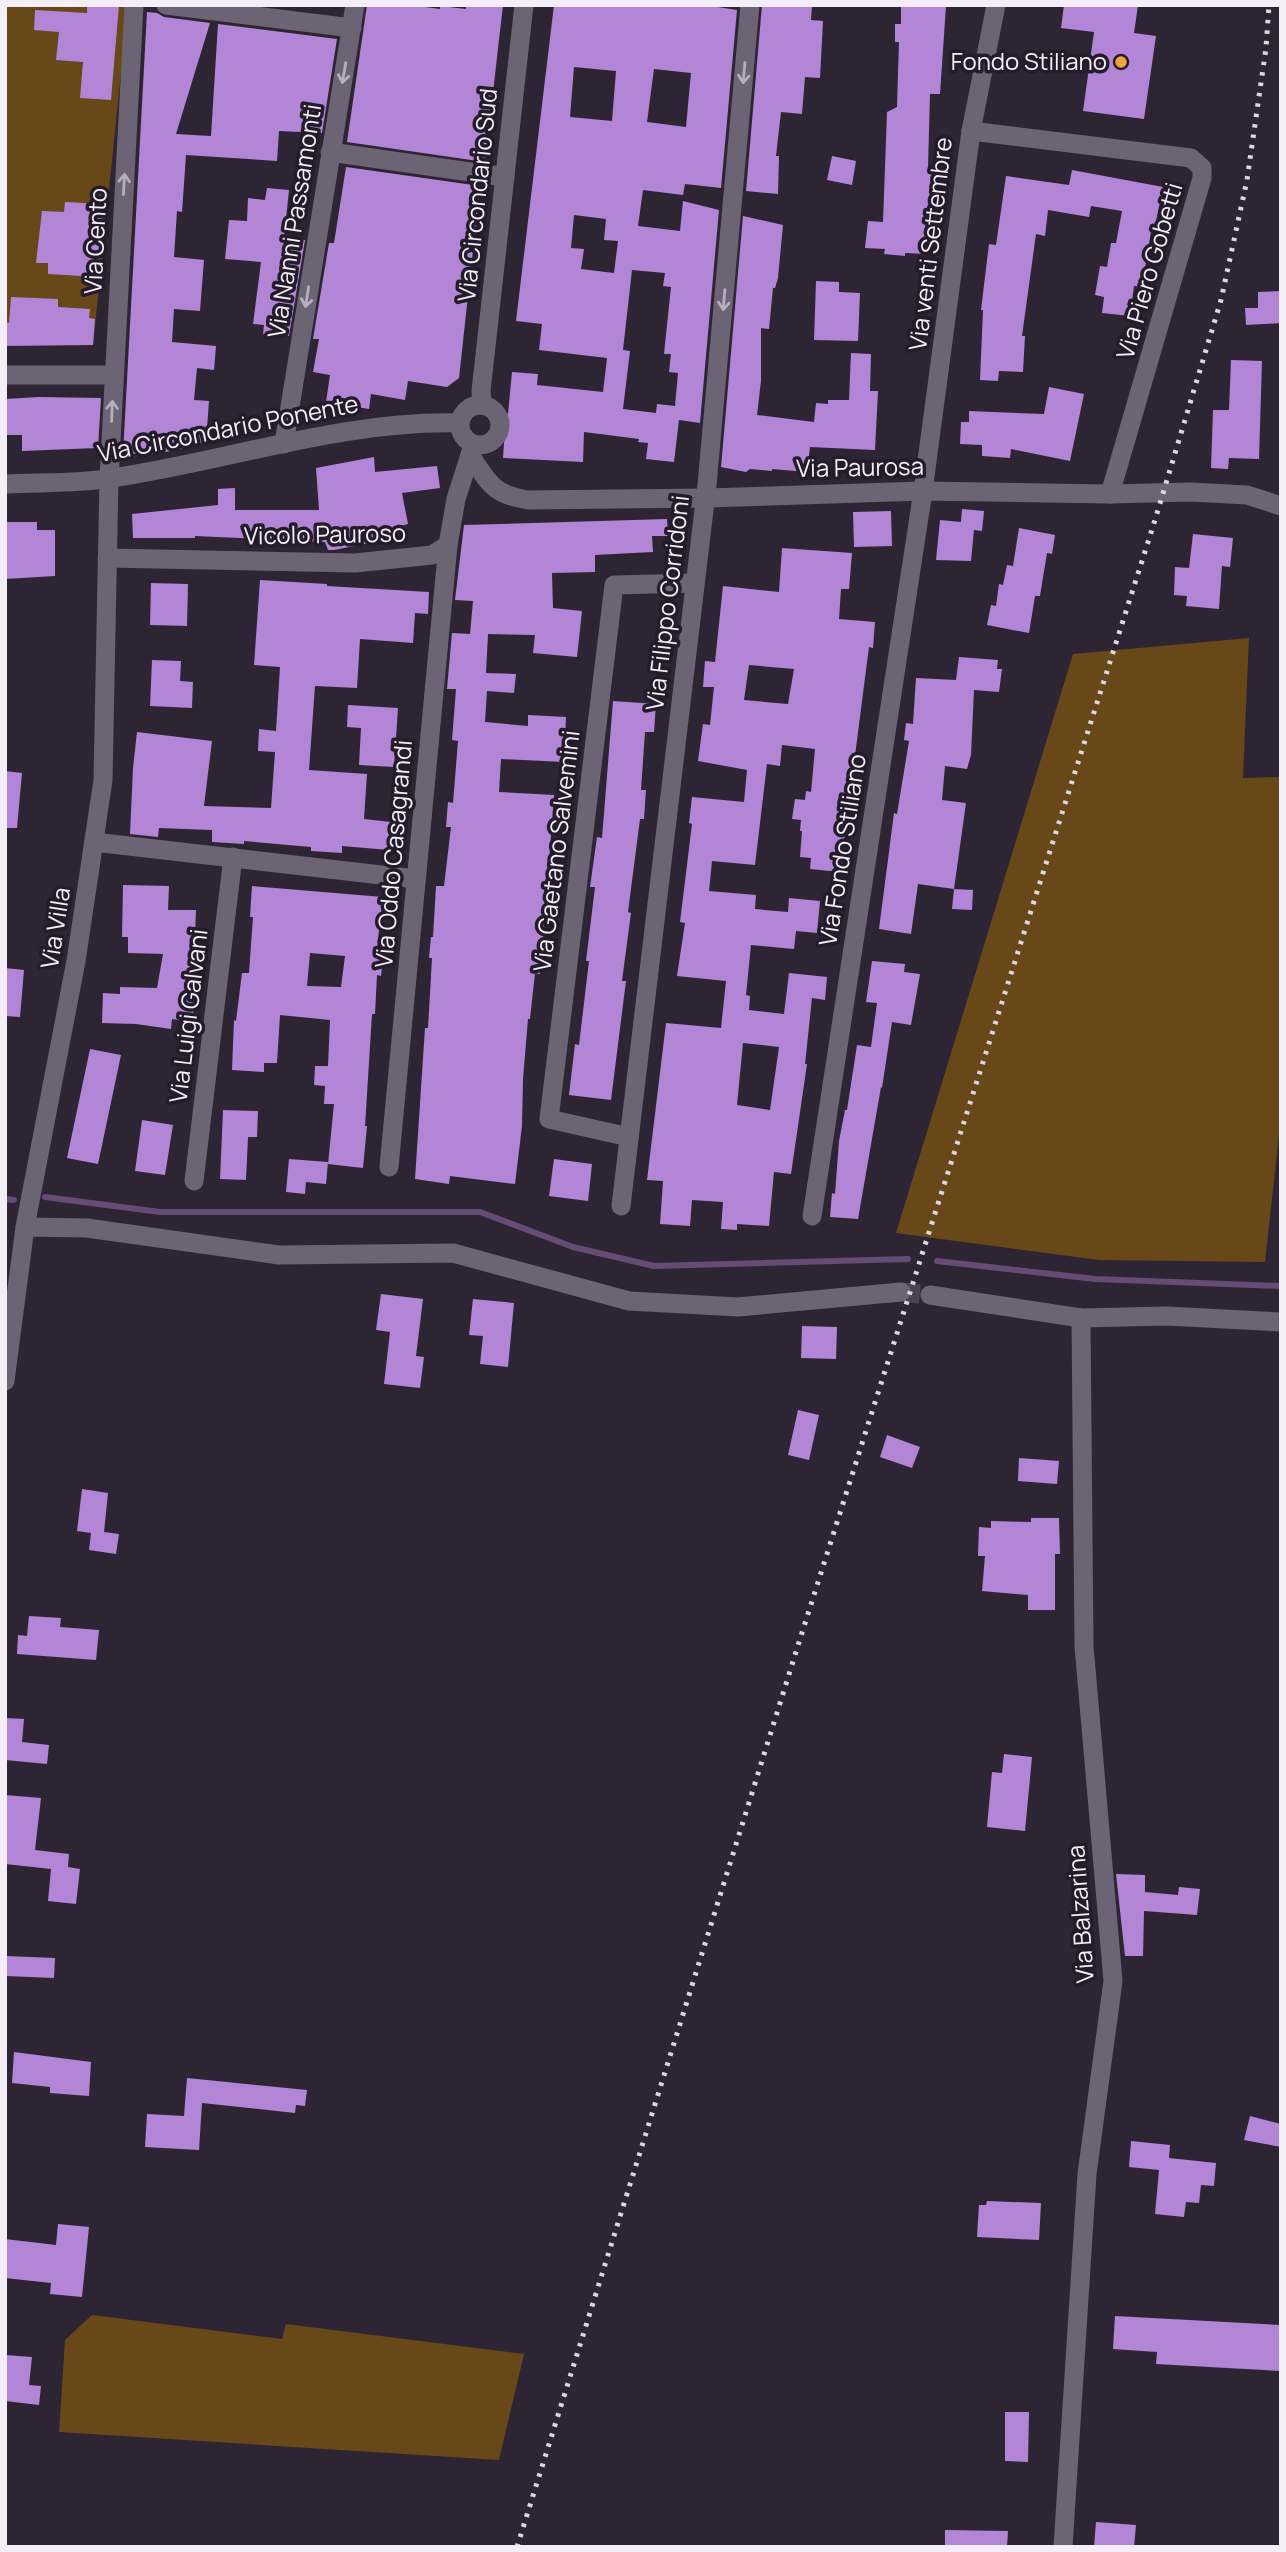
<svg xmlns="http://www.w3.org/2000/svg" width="1286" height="2552" font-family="Manrope,sans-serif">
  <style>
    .green { fill: #684718 }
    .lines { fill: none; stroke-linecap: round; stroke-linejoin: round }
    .stream { stroke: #664b74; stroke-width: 6 }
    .building { fill: #b385d6; fill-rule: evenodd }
    .minor-tunnel { stroke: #4c4351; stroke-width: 19; stroke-dasharray: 19 10; stroke-linecap: butt }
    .minor { stroke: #6c6374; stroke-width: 19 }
    .tertiary { stroke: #6c6374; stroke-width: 19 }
    .rail { stroke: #dcd7e1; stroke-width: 5; stroke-dasharray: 3.5 7; stroke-linecap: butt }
    .oneway { stroke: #b6afbd }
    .poi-dot { fill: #f0a63f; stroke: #241c2a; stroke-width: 2.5 }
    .labels { text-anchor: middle; stroke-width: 7; stroke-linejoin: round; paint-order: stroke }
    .poi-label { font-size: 24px; fill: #f3eef8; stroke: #241c2a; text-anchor: end }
    .street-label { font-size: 24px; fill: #f3eef8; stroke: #241c2a }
  </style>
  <rect width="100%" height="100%" fill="#2e2534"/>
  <g class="green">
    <path d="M5,5H128L93,345L5,344Z"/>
    <path d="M1249,638L1243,778L1281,777V1117L1265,1262L1099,1260L896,1233L1073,654Z"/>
    <path d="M92,2315L282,2339L286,2324L524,2354L499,2460L59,2432L65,2340Z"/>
  </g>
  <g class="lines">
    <g class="stream">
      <path d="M45,1197L160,1212H480L573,1247L654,1266L908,1259"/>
      <path d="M5,1199L14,1200"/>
      <path d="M937,1261L1095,1279L1281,1286"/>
    </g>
  </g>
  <g class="building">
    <path d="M87,5H119L111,100L80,98L83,62L56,60L59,32L34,30L35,10L87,13Z"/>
    <path d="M367,5H410L440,9V6L466,9V5H503L485,162L347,142Z"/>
    <path d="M554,5H705L737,10L721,188L685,184L683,195L643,190L638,226L680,231L683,201L719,210L700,423L679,420L674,462L646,459L648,443L638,442L639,439L584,432L583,462L503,458L506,413L508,414L512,372L538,374L537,385L603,392L607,358L539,350L542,324L516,321ZM574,67L616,71L612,121L570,117ZM654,69L691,73L686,127L647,122ZM574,215L606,219L604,240L618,241L614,273L581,269L584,249L571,248ZM632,270L665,273L663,286L671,287L664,354H671L669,372L678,373L675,406L657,404L656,413L623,409L630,351L623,350Z"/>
    <path d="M762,5H812L811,20L823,21L820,78L805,77L802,114L781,112L776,156H779L778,194L746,191Z"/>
    <path d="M1064,5H1138L1134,33L1156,36L1144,119L1083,111L1094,32L1061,28Z"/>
    <path d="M901,6H946L940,94H930L928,168H934L926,254L905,253V256L884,254L885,249L865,248L868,221L883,222L887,112L897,107L899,42H895V24H901Z"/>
    <path d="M147,12L157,13L164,17L210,23L176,134L211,136L218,24L337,39L322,133L279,131L277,161L186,155L182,212L177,211L174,257L204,260L200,311L174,309L172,342L216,346L214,370L197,368L194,400L209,401L206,442L158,454H123Z"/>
    <path d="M832,156L856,161L852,185L827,180Z"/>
    <path d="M346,167L480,186L459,378L447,387L408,381L405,400L371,394L369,409L326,402L330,375L313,372L319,339H313L329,243H334Z"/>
    <path d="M1072,170L1163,187L1155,226L1152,225L1142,287L1134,286L1130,316L1102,313L1104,297L1095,295L1100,266L1107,267L1111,243H1116L1122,211L1091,206L1089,217L1048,210L1045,236L1036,234L1022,336H1025L1023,372L999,371L998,381L980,380L983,310H981L989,244L996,245L1006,176L1069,185Z"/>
    <path d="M267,188L289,190L284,238L305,240L289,336L263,334L264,325L253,324L261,262L225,259L229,220L247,221L248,198L265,200Z"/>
    <path d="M65,202L103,204L99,277L48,274V263H36L42,211L64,212Z"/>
    <path d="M743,216L783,225L778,278L775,288H773L769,329L761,328V381L757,415L814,422L816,403L828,404V400H849L851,353L871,354L870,391H878L875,450L810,447L807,472L772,469V471L750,469L746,472L721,467Z"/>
    <path d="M816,281L839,282V292L860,293L858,341L814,340Z"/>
    <path d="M1281,291V323L1246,325L1245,308H1258V292Z"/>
    <path d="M11,297L58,299V307L90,309L89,318L95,319L93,345L5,346V322L9,323Z"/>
    <path d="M1231,360L1262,361L1259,459L1229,458L1228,469L1211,468L1213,410H1229Z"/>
    <path d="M1049,387L1084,394L1070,461L1011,449L1010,458L982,456V445L960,444L961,422H969V411L1044,414Z"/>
    <path d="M39,397L101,398L98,448L22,451V435H5V399Z"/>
    <path d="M374,457L375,472L437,466L440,488L402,493L408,524L373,533L374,542L334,550H328L325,542L195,536V538H133L132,514L218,505V489L235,488V510H319L316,468Z"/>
    <path d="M962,509L984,511L982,531L974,530L971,561L936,560L940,520L961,522Z"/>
    <path d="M891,511L892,546L854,547L853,512Z"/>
    <path d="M667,519L668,536H652L653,552L595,555V572L552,573L553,608L582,611L577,657L533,653L535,635L488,634L486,673L516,674L514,693L487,691L485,722L528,726V715L566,717L564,762L501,759L499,792L554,795L543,942L540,974L535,973L530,1019H528L523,1079L522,1126L515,1184L450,1176L449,1184L415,1179L425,1028H428L432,958H429L431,937H433L436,886H444L451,827H446L448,802L453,803L458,741L452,740L456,689H447L452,633L470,634L473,601L455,600L464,525Z"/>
    <path d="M5,522H37V530H55V576L5,579Z"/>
    <path d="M1019,528L1055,535L1052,554L1047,553L1040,596H1035L1029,633L987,625L991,605L996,606L999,584L1003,585L1007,565L1013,566Z"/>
    <path d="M1193,534L1233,538L1230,567L1222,566L1219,609L1186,606L1187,596L1174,595L1175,567L1189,568Z"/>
    <path d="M782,548L852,553L849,589H841L839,619L875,622L873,648L869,647L840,872L810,869L811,858L800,857L802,831H800L801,820L792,819L795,799L805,800L806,791L811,792L815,749L782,745L780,766L767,764L755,865L712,861L709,891L756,895L755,909L788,912L789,898L820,901L817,933L796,931L794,949L751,945L746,995L750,996L749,1010L784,1014L789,973L827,977L825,1000L812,998L805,1064H807L791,1174L774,1172L769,1226L737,1224V1230L721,1229L723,1202L692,1200L690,1226L660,1224L663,1181L647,1180L666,1023L721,1028L726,981L677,976L685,923L680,922L692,824L689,823L692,797L744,802L747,770L698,761L703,724L710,725L714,687H703L705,661L715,662L723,586L779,592ZM749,665L794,669L788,704L744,700ZM743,1043L779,1047L770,1110L737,1105Z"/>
    <path d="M260,580L327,584V586L429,592L428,614L415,613L413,643L360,639L357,688L315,686L309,770L367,774L364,819L391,822L389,850L342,846V853L311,851V847L244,841V844L212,842V830L159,828L158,837L130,834L133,768L137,732L212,741L204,806L271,808L275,752L258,751L259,729L276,731L280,667L254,665Z"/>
    <path d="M151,583L188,584L187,626L150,625Z"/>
    <path d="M959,657L998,660L997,669H1002L999,692L974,690L971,755L967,769L945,766L942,800L966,803L954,889L918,884L911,934L879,929L894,813L897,814L909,741L904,740L906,723L913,724L916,678L956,680Z"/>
    <path d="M152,660L181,661L180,681L193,682L192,708L150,706Z"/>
    <path d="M613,701L656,704L654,732H645L641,790H646L644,819H640L628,912L631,913L622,981H626L611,1100L569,1095L575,1044L579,1045L589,961H586L595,887H590L597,837L602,838Z"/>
    <path d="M348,705L398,708L394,767L359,765L361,728L347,727Z"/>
    <path d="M5,771L22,773L17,828H5Z"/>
    <path d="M123,885L169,886L168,910H196L193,983L198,984L192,1022L172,1019L171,1029L136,1024L102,1023L103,993L120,994V987L157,988L163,954L128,953V937H122Z"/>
    <path d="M252,886L383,897L377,947L384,948L381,976L377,975L375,1014H372L365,1126H367L363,1168L328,1164L334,1104H324L325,1086L314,1085L315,1066H328L330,1020L280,1015L277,1063H264V1072L232,1070L234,1020L236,1021L242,973H249L253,917H250ZM310,953L345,956L341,987L307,986Z"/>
    <path d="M954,889L973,890L972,910L952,909Z"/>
    <path d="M872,961L905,964L904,972L920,974L911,1025L892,1022L882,1088L881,1087L858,1219L830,1217L832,1193L835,1194L839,1141L845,1110H847L857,1045L871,1047L877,1003L866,1002Z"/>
    <path d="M5,968L24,970L20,1017L5,1016Z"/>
    <path d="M90,1049L121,1055L98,1164L67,1158Z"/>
    <path d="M223,1110L258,1111L257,1137H248L246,1180L220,1179Z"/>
    <path d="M142,1120L173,1125L165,1175L135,1171Z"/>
    <path d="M289,1159L328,1162L326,1184L306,1182L305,1194L286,1192Z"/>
    <path d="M554,1159L592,1164L588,1201L549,1196Z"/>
    <path d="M381,1294L423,1299L416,1356L424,1357L420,1388L384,1384L390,1332L376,1330Z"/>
    <path d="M473,1299L514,1303L508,1367L480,1364L483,1336L469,1335Z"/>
    <path d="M802,1326L837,1327L836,1359L801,1358Z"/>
    <path d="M798,1410L819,1415L809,1460L788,1455Z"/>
    <path d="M887,1435L920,1447L912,1468L880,1457Z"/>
    <path d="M1019,1458L1059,1461L1057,1484L1018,1481Z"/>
    <path d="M82,1489L108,1493L104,1532L119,1534L116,1554L89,1550L91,1533L77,1531Z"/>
    <path d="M1031,1518H1059L1060,1554H1055V1610H1028V1595L982,1591L985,1556H978L979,1527L991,1528V1521L1031,1522Z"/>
    <path d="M29,1616L61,1618L60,1627L99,1630L96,1660L17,1654L18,1635L27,1636Z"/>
    <path d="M5,1718L24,1719L22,1742L49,1745L47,1764L5,1760Z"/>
    <path d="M1004,1754L1032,1757L1025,1831L987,1827L992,1772L1002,1773Z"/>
    <path d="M5,1795L41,1798L35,1850L69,1854L68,1867L80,1869L76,1904L48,1901L51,1869L5,1864Z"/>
    <path d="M1116,1874L1145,1875V1892L1178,1895L1179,1887L1200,1889L1197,1915L1144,1911L1143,1956H1125Z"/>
    <path d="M5,1956L55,1958L54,1978L5,1976Z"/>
    <path d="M14,2052L91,2062L89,2096L50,2093V2087L12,2083Z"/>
    <path d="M187,2078L307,2090L305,2106L296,2105L295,2113L202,2103L199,2150L145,2147L147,2114L184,2116Z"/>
    <path d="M1250,2116L1281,2124V2147L1244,2140Z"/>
    <path d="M1131,2141L1170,2145L1169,2158L1216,2163L1214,2186L1201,2185L1199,2203L1186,2202L1184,2217L1155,2214L1159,2170L1129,2167Z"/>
    <path d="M987,2201L1041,2203L1039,2240L977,2237L979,2205H986Z"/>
    <path d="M58,2224L89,2227L82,2297L50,2294L51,2283L5,2278V2239L56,2245Z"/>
    <path d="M1115,2316L1281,2325V2371L1156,2364L1157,2352L1113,2349Z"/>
    <path d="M5,2355L32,2357L29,2385L41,2386L39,2405L5,2401Z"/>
    <path d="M1005,2412H1029L1028,2462L1005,2461Z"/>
    <path d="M1096,2522L1136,2525L1134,2547H1094Z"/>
    <path d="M945,2530L1008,2531L1007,2547H945Z"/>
  </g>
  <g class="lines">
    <path class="minor-tunnel" d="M901,1292L930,1295"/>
    <g class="minor">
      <path d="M166,5L352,28"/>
      <path d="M971,131L1191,158L1202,168V178L1110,494"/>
      <path d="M330,152L505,177"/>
      <path d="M5,375H114"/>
      <path d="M284,444L355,5"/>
      <path d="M473,444L470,455C490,484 492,494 528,500L706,498L923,491L1110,494L1191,492L1247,495L1281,506"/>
      <path d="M109,479L134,5"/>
      <path d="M107,558L355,563L432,555L448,545L456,499L470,455"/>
      <path d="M94,842L416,879"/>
      <path d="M629,1137L549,1119L614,585L694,583"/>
      <path d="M389,1167L448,545"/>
      <path d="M194,1181L233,857"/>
      <path d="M621,1206L707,485L750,5"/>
      <path d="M812,1216L923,491L971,131L996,5"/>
      <path d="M25,1227L87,1228L279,1255L453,1253L629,1301L738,1307L901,1292"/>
      <path d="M930,1295L1081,1318L1167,1316L1281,1322"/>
      <path d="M1063,2547L1087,2174L1113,1981L1084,1646L1081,1318"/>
    </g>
    <g class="tertiary">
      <path d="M482,405L481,391L524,5"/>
      <circle cx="480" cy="425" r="20"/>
      <path d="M5,484C40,482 77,484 112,478C228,461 342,420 460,423"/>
      <path d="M5,1381L25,1227L76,961L103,780L109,479"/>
    </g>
    <path class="rail" d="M517,2547L800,1639L1155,520L1221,300L1247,180L1266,48L1269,5"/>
  </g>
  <defs><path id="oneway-shaft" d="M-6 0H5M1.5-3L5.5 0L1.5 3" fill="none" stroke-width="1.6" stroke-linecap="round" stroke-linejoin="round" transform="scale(1.75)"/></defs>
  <g class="oneway">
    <use href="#oneway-shaft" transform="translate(344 73) rotate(100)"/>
    <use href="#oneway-shaft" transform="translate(744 73) rotate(95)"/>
    <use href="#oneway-shaft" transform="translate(124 184) rotate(-87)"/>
    <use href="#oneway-shaft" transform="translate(307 297) rotate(99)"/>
    <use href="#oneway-shaft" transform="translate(724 300) rotate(95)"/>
    <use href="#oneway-shaft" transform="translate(112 411) rotate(-88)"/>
  </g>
  <circle class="poi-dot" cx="1121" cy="62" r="7"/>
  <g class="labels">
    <g class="poi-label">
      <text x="1107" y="70">Fondo Stiliano</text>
    </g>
    <g class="street-label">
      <text transform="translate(478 195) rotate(-84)" y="8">Via Circondario Sud</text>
      <text transform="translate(295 221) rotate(-81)" y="8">Via Nanni Passamonti</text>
      <text transform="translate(96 241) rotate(-87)" y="8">Via Cento</text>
      <text transform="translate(931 244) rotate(-83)" y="8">Via venti Settembre</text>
      <text transform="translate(1150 271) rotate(-74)" y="8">Via Piero Gobetti</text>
      <text transform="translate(228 429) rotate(-11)" y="8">Via Circondario Ponente</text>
      <text transform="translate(860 468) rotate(-1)" y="8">Via Paurosa</text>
      <text transform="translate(325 535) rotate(-1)" y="8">Vicolo Pauroso</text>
      <text transform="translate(668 603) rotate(-83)" y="8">Via Filippo Corridoni</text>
      <text transform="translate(843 850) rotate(-81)" y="8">Via Fondo Stiliano</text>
      <text transform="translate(557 851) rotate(-83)" y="8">Via Gaetano Salvemini</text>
      <text transform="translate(394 854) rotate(-85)" y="8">Via Oddo Casagrandi</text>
      <text transform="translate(56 928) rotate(-81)" y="8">Via Villa</text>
      <text transform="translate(189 1016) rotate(-83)" y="8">Via Luigi Galvani</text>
      <text transform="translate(1081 1914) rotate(-94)" y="8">Via Balzarina</text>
    </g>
  </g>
  <rect width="1286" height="2552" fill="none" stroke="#f3eef8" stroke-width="14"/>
</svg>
